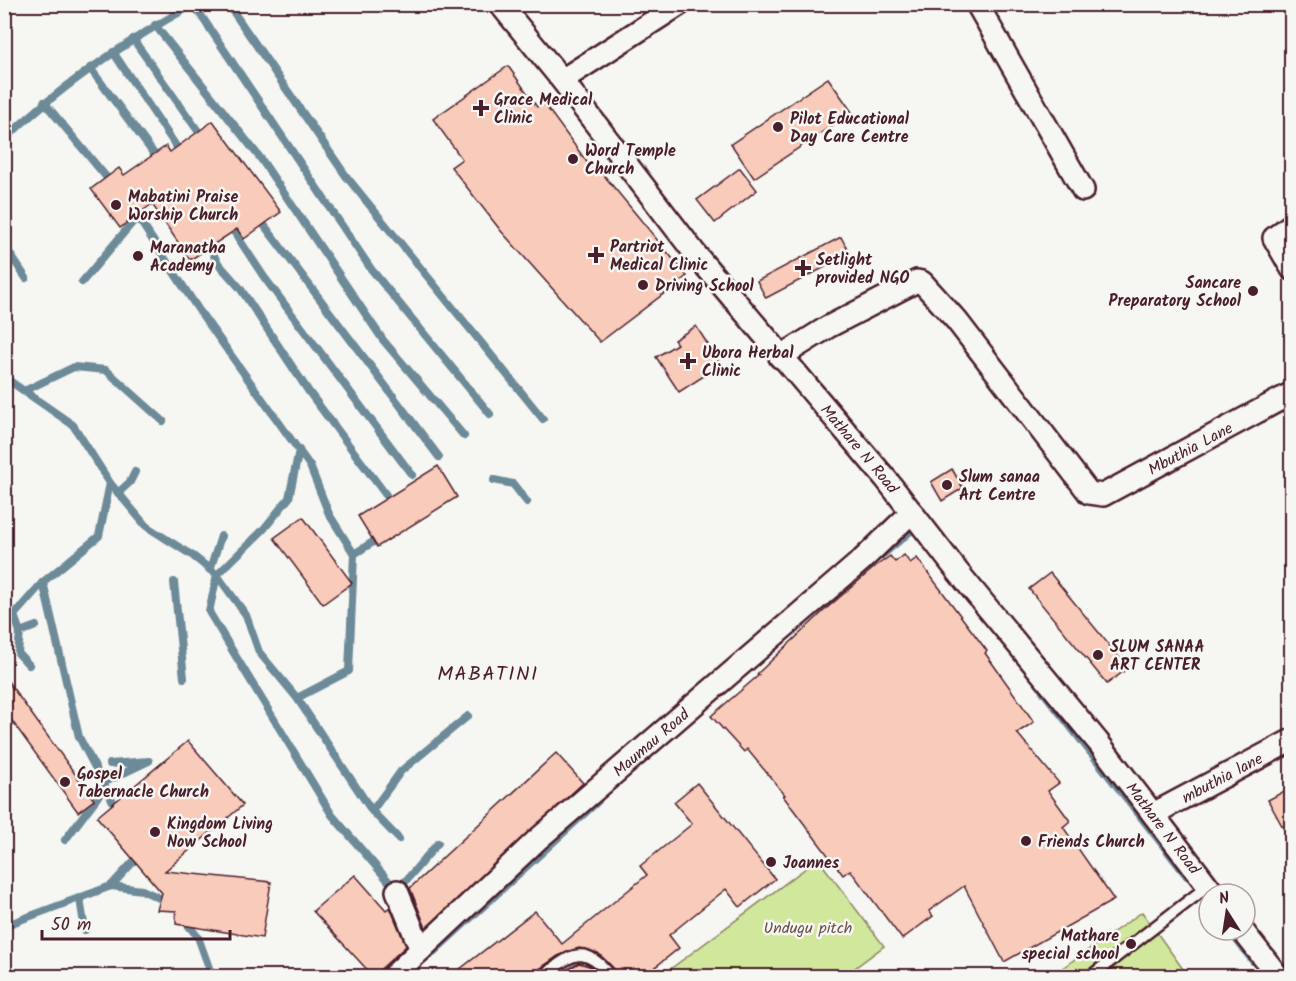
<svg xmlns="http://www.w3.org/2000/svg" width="1296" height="981" font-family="Kalam,sans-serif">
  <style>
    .green { fill: #d0e79c; stroke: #8d8364; stroke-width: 1.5 }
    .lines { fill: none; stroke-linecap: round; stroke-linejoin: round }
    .stream { stroke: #6d8a99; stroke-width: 8 }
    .building { fill: #f8cbbb; stroke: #4a1f2b; stroke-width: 1.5 }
    .service-casing { stroke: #4a1f2b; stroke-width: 15 }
    .minor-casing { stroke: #4a1f2b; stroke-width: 26 }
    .service { stroke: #f6f6f2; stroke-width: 10 }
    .minor { stroke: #f6f6f2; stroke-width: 21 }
    .poi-dot { fill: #4a1f2b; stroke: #f6f6f2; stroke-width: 2 }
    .labels { text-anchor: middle; stroke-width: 5; stroke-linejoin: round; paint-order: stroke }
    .poi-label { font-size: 16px; font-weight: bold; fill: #4a1f2b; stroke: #f6f6f2; text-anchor: start }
    .street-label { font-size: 16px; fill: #4a1f2b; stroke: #f6f6f2 }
    .park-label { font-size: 16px; fill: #6c5147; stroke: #f6f6f2 }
    .quarter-label { font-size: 20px; letter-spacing: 1.5px; fill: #4a1f2b; stroke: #f6f6f2 }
  </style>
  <rect width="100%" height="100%" fill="#f6f6f2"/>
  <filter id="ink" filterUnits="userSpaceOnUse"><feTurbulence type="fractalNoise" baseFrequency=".0167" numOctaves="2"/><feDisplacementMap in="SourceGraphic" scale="12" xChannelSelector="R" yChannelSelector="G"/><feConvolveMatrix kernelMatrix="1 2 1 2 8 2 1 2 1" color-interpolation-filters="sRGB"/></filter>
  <g filter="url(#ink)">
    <g class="green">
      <path d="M818,859L884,946L844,976H661Z"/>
      <path d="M1142,912L1188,976H1051Z"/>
    </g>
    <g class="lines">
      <g class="stream">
        <path d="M228,4L346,176L543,419"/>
        <path d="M194,5L371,269L490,414"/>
        <path d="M155,25L261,159L383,340L464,436"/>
        <path d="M133,39L203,138"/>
        <path d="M113,52L182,155"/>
        <path d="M90,68L160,162"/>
        <path d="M44,102L112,184"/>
        <path d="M4,140C61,85 125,42 194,4"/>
        <path d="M131,207L198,309L310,466L329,514L354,554L349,671L297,698"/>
        <path d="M258,217L439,457"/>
        <path d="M229,224L264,277L412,475"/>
        <path d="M206,238L217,262L240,288L309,392L386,495"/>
        <path d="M4,245L26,278"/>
        <path d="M82,282L138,216"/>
        <path d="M4,377L73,425L110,483L99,536L43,582L79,737L118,811"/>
        <path d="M24,391L74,367L106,370L163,421"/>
        <path d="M299,450L289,498L263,530L217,575L209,612L332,815L397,891L438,843"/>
        <path d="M494,480L513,484L527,502"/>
        <path d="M110,483L146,526L193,556L217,575L246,615L259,652L297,698L372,811L399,839"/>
        <path d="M118,493L130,482L135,472"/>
        <path d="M354,554L381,537"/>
        <path d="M881,556L912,530"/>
        <path d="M210,570L221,536"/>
        <path d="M174,582L184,678"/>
        <path d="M20,632L36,626"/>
        <path d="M29,665L18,653L20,632L14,615L43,582"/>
        <path d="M1042,690L1187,876"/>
        <path d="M103,783L149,761L110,764"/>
        <path d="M372,811L401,771L468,716"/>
        <path d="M65,840L105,787"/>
        <path d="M111,886L133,862"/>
        <path d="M80,899L85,930"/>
        <path d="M183,919L198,937L212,976"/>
        <path d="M4,926L111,886L142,890L170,903"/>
        <path d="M1229,930L1253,961"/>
        <path d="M430,955L598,801"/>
        <path d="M4,972L17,976"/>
      </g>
    </g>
    <g class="building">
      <path d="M508,66L537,107L543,102L589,165L593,162L687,276L600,342L501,231L451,167L462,159L433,119Z"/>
      <path d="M828,78L852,112L754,178L731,144Z"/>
      <path d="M213,121L281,212L244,239L237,229L190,260L152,204L120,228L91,189L119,168L124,175L166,146L170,152Z"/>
      <path d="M740,168L757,190L715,223L697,200Z"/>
      <path d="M841,237L850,254L766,298L757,281Z"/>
      <path d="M696,326L721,365L679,392L656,357L677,344L674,340Z"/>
      <path d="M438,466L457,497L377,547L358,516Z"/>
      <path d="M952,469L963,488L942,501L931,482Z"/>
      <path d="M303,517L352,583L323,604L274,538Z"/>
      <path d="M904,555L910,563L917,558L987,651L985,653L1034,722L1017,733L1059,783L1048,791L1070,821L1063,827L1114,900L1004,962L964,886L929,911L933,916L902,939L850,870L843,875L783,796L785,795L747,749L744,752L711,716L759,675L757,674L827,608L876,566L890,556L895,562Z"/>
      <path d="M1050,573L1128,668L1107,684L1029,589Z"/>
      <path d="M4,676L94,800L78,812L4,710Z"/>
      <path d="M188,741L243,805L165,871L271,882L262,938L176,924V911L157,910L162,893L97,817Z"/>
      <path d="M556,753L583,783L426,928L410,888Z"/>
      <path d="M697,783L775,879L740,907L726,889L669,935L679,948L644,976H618L616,971L598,953L579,948L558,956L538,970L536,976H451L535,911L562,944L647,875L640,866L692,824L674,802Z"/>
      <path d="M1292,787V844L1268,800Z"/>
      <path d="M355,875L386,910L390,907L406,946L373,976L313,911Z"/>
      <path d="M579,963L589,966L601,976H555Z"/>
    </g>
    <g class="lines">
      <defs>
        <g id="service">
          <path d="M543,976C573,953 584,944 611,976"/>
          <path d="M1091,976L1208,886"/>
        </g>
        <g id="minor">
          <path id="s1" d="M500,4L562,80L697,256L886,479L958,572L1098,742L1214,894"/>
          <path d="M977,4L1083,190"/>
          <path d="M562,80L680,4"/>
          <path d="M1292,224L1274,238L1292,269"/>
          <path id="s2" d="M780,357L828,327L917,281L922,282L957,321L1089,493L1103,495L1292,393"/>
          <path id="s3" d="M1153,814L1292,740"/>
          <path d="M397,891L421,950"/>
          <path d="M1242,930L1278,976"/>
          <path id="s4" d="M393,976L537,840L862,560L912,512"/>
        </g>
      </defs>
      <use href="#service" class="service-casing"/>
      <use href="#minor" class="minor-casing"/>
      <use href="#service" class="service"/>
      <use href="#minor" class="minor"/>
    </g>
  </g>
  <g class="poi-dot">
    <path d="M478 99h6v6h6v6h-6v6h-6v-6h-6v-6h6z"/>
    <circle cx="778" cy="127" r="6"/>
    <circle cx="573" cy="159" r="6"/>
    <circle cx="116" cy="205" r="6"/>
    <path d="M593 246h6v6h6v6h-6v6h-6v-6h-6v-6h6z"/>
    <circle cx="138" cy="256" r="6"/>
    <path d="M800 259h6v6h6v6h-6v6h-6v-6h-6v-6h6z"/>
    <circle cx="643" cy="285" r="6"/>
    <circle cx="1253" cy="291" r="6"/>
    <path d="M685 352h6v6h6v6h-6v6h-6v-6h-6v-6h6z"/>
    <circle cx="947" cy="485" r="6"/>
    <circle cx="1098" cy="655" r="6"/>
    <circle cx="65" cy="782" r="6"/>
    <circle cx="155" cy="832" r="6"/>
    <circle cx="1026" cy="841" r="6"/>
    <circle cx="771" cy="862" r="6"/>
    <circle cx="1131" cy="944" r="6"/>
  </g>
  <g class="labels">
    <g class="poi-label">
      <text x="494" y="105">Grace Medical<tspan x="494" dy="18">Clinic</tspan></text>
      <text x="790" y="124">Pilot Educational<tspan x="790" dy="18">Day Care Centre</tspan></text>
      <text x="585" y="156">Word Temple<tspan x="585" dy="18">Church</tspan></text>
      <text x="128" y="202">Mabatini Praise<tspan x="128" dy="18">Worship Church</tspan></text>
      <text x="610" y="252">Partriot<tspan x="610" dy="18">Medical Clinic</tspan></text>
      <text x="150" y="253">Maranatha<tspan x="150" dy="18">Academy</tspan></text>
      <text x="816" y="265">Setlight<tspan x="816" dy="18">provided NGO</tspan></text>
      <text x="1241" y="288" text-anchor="end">Sancare<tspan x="1241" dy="18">Preparatory School</tspan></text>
      <text x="655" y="291">Driving School</text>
      <text x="702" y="358">Ubora Herbal<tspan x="702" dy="18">Clinic</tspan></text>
      <text x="959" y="482">Slum sanaa<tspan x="959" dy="18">Art Centre</tspan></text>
      <text x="1110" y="652">SLUM SANAA<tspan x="1110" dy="18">ART CENTER</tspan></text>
      <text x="77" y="779">Gospel<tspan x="77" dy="18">Tabernacle Church</tspan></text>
      <text x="167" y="829">Kingdom Living<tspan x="167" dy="18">Now School</tspan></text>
      <text x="1038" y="847">Friends Church</text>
      <text x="783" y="868">Joannes</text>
      <text x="1119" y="941" text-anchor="end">Mathare<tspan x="1119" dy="18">special school</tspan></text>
    </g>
    <g class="street-label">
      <text dy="6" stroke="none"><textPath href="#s1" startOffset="572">Mathare N Road</textPath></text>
      <text dy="6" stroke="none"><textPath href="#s2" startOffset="544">Mbuthia Lane</textPath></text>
      <text dy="6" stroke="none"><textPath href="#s4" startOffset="348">Maumau Road</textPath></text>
      <text dy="6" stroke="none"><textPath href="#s3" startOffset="78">mbuthia lane</textPath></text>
      <text dy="6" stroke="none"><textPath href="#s1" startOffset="1058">Mathare N Road</textPath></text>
    </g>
    <g class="park-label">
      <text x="808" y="933">Undugu pitch</text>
    </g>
    <g class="quarter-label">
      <text x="488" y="680">MABATINI</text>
    </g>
  </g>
  <rect width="1296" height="981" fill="none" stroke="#f6f6f2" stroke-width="24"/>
  <rect x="12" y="12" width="1272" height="957" fill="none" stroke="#4a1f2b" stroke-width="2" filter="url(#ink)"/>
  <g transform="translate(1227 912) rotate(348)"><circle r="28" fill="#f6f6f2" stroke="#b1a0a2" stroke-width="1.5"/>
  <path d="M0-4.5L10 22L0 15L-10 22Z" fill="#4a1f2b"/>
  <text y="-9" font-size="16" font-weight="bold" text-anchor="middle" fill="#4a1f2b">N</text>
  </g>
  <path d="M42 930v9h188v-9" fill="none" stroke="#4a1f2b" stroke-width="3"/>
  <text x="51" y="930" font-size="18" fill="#4a1f2b" stroke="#f6f6f2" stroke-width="4.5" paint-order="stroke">50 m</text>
</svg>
